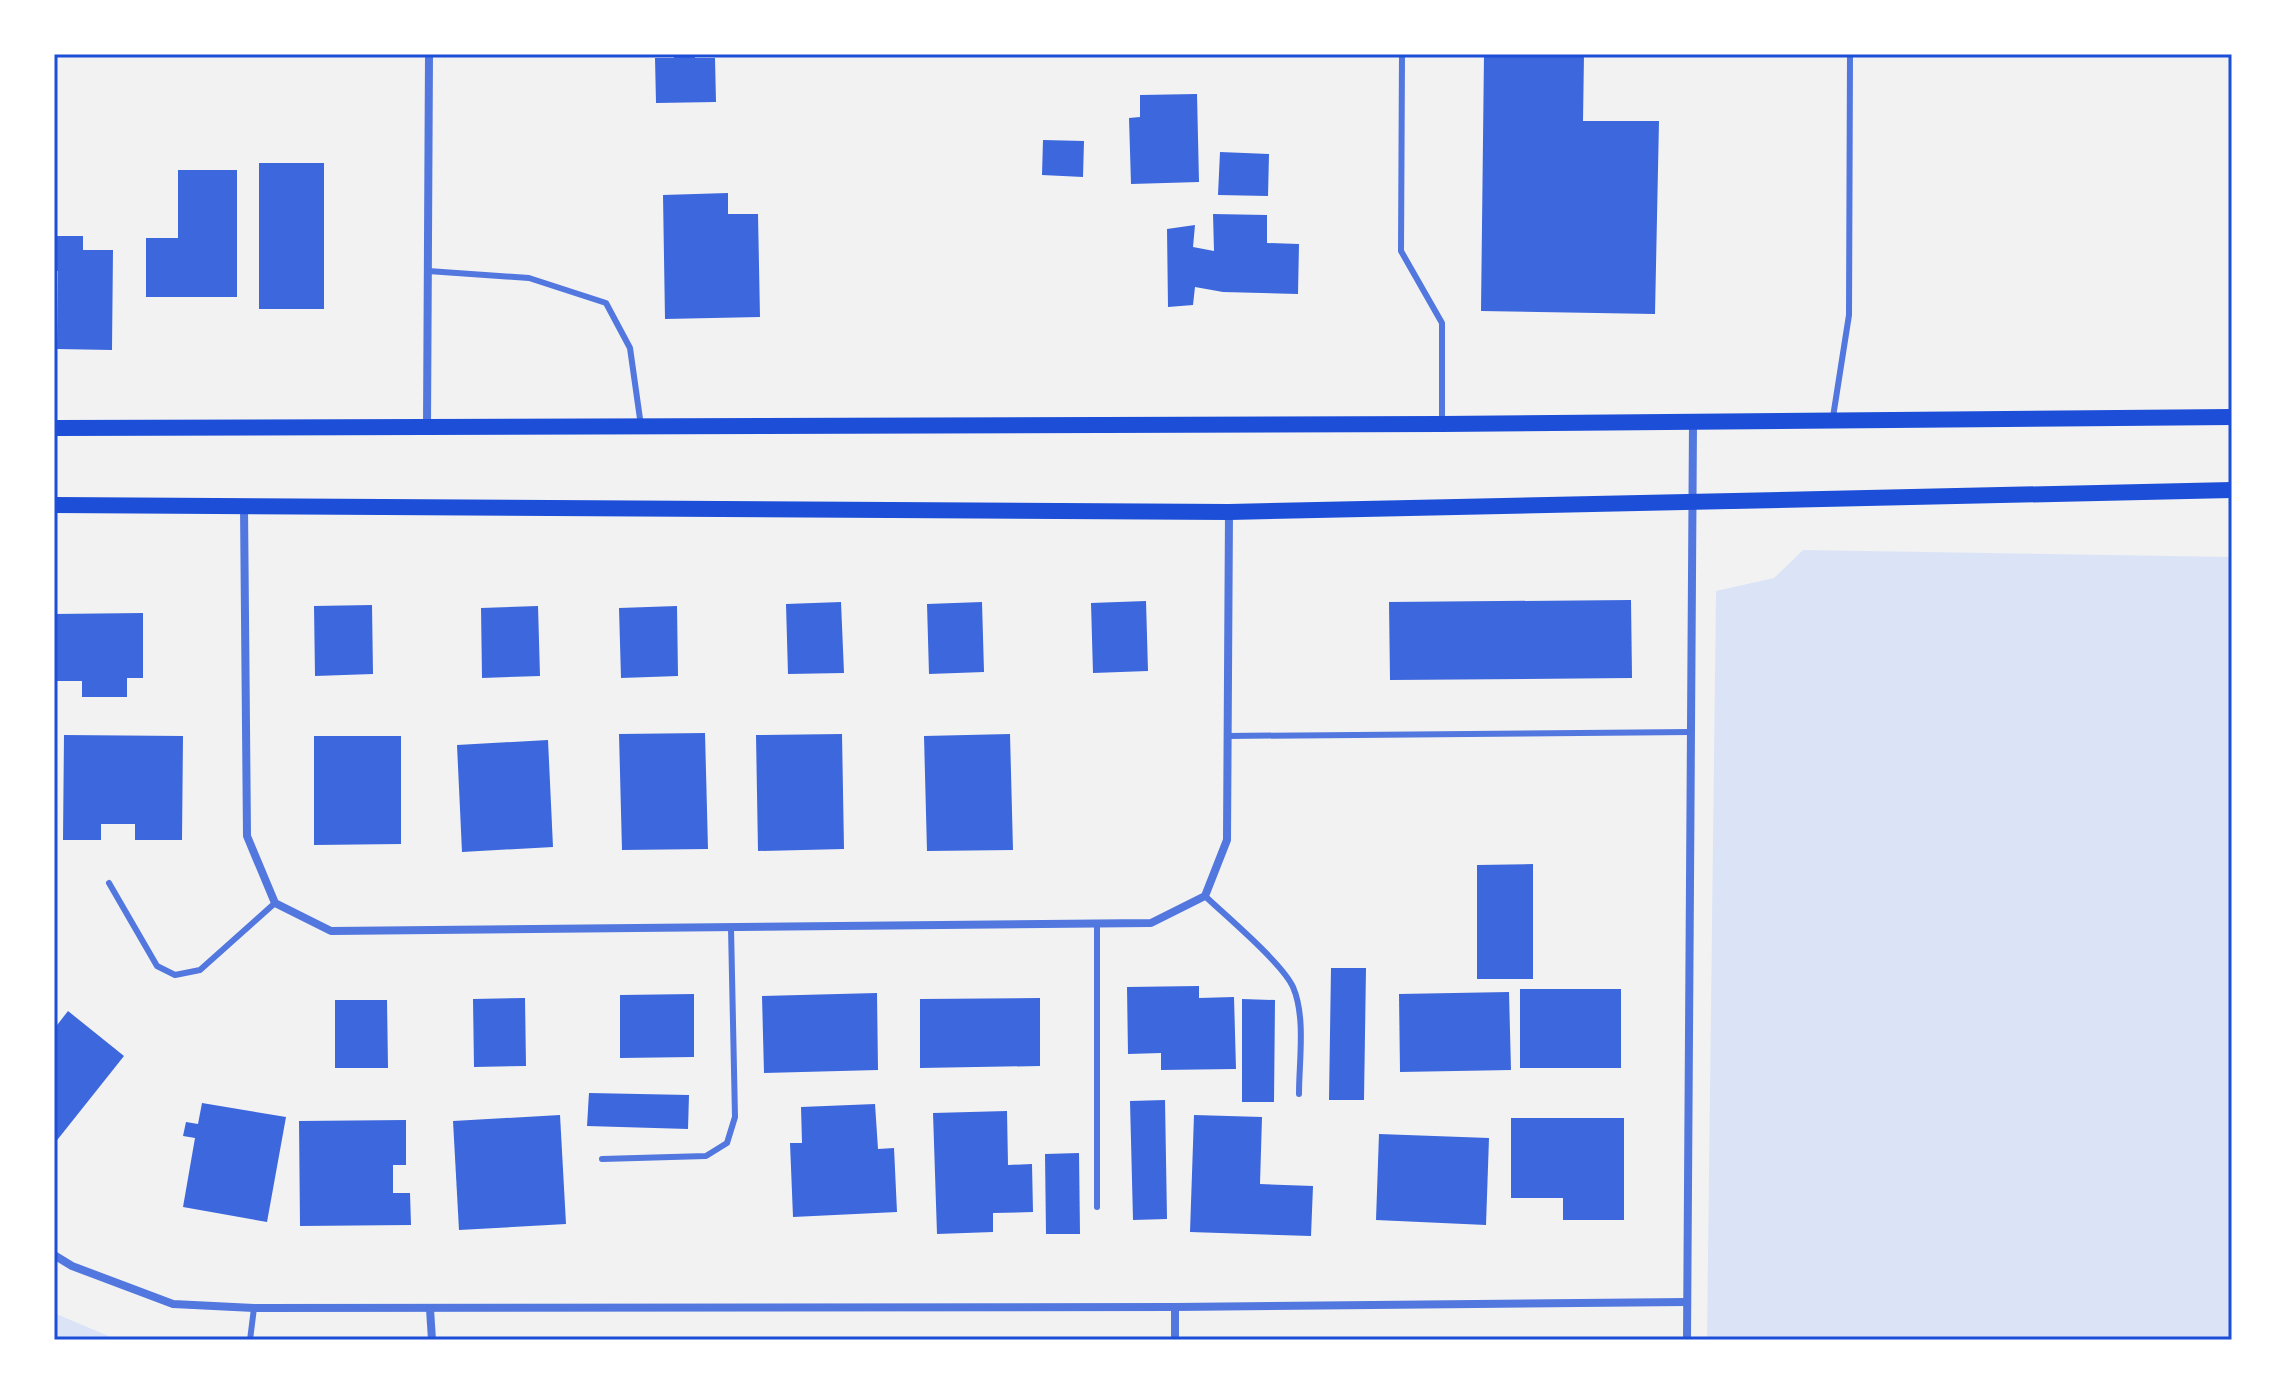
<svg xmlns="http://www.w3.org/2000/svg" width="2286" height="1394" font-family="Rubik,sans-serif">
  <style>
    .green { fill: #dbe4f7 }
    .building { fill: #3d67dc }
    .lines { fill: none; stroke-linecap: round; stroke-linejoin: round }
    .service { stroke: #5277de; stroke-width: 6 }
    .minor { stroke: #5277de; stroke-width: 8 }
    .secondary { stroke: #1d4ed8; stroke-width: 16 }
    .neatline { fill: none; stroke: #1d4ed8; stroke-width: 3 }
  </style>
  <rect width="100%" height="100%" fill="#f2f2f2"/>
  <g class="green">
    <path d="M1803,550L2232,557V1340H1707L1716,591L1774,578Z"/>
    <path d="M54,1313L118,1340H54Z"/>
  </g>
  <g class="building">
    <path d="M674,54H695V58H715L716,102L656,103L655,58H674Z"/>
    <path d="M1484,54H1584L1583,121H1659L1655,314L1481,311Z"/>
    <path d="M1197,94L1199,182L1131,184L1129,118L1140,117V95Z"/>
    <path d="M1043,140L1084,141L1083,177L1042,175Z"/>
    <path d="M1220,152L1269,154L1268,196L1218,195Z"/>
    <rect x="259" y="163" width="65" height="146"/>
    <path d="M178,170H237V297H146V238H178Z"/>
    <path d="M728,193V214H758L760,317L665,319L663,195Z"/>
    <path d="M1213,214L1267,215V243L1299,244L1298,294L1223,292L1195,287L1193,305L1168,307L1167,229L1195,225L1193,247L1214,251Z"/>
    <path d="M54,236H83V250H113L112,350L57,349L58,271H54Z"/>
    <path d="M1631,600L1632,678L1390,680L1389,602Z"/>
    <path d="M1146,601L1148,671L1093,673L1091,603Z"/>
    <path d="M841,602L844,673L788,674L786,604Z"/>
    <path d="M982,602L984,672L929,674L927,604Z"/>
    <path d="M372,605L373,674L315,676L314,606Z"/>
    <path d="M538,606L540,676L482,678L481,608Z"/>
    <path d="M677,606L678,676L621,678L619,608Z"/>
    <path d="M143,613V678H127V697H82V681H57V694H54V614Z"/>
    <path d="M705,733L708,849L622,850L619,734Z"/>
    <path d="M842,734L844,849L758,851L756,735Z"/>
    <path d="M1010,734L1013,850L927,851L924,736Z"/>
    <path d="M64,735L183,736L182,840H135V824H101V840H63Z"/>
    <path d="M314,736H401V844L314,845Z"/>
    <path d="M548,740L553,847L462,852L457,745Z"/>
    <path d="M1533,864V979H1477V865Z"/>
    <path d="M1331,968H1366L1364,1100H1329Z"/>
    <path d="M1199,986V998L1234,997L1236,1069L1161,1070V1053L1128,1054L1127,987Z"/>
    <rect x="1520" y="989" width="101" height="79"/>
    <path d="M1509,992L1511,1070L1400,1072L1399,994Z"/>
    <path d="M877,993L878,1070L764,1073L762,996Z"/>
    <path d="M694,994V1057L620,1058V995Z"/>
    <path d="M525,998L526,1066L474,1067L473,999Z"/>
    <path d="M1040,998V1066L920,1068V999Z"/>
    <path d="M1242,999L1275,1000L1274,1102H1242Z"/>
    <path d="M335,1000H387L388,1068H335Z"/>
    <path d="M68,1011L124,1056L54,1144V1029Z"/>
    <path d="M589,1093L689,1095L688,1129L587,1126Z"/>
    <path d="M1165,1100L1167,1219L1133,1220L1130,1101Z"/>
    <path d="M202,1103L286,1117L267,1222L183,1207L195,1138L183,1136L186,1122L198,1124Z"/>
    <path d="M875,1104L878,1149L894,1148L897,1212L793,1217L790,1143H802L801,1107Z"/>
    <path d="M1007,1111L1008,1165L1032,1164L1033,1212L993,1213V1232L937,1234L933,1113Z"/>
    <path d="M560,1115L566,1224L459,1230L453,1121Z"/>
    <path d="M1194,1115L1262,1117L1260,1184L1313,1186L1311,1236L1190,1232Z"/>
    <path d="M1511,1118H1624V1220H1563V1198H1511Z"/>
    <path d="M406,1120V1165H393V1193H410L411,1225L300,1226L299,1121Z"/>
    <path d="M1379,1134L1489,1138L1486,1225L1376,1220Z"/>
    <path d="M1079,1153L1080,1234H1046L1045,1154Z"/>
  </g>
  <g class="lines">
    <g class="service">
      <path d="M1402,54L1401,251L1442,323V421"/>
      <path d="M428,271L529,278L606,303L630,348L641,426"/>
      <path d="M1833,417L1849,315L1850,54"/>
      <path d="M1227,736L1691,732"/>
      <path d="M109,883L157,966L175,975L200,970L275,903"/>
      <path d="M1205,896C1227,917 1282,963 1293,987C1306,1017 1299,1061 1299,1094"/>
      <path d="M1097,924V1207"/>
      <path d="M602,1159L706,1156L727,1143L735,1117L731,928"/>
      <path d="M250,1340L254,1308"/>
    </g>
    <g class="minor">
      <path d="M427,427L429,54"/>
      <path d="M244,507L247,836L275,903L331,931L1151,923L1205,896L1227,840L1229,512"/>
      <path d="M54,1255L72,1266L173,1304L254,1308L1175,1307L1687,1302"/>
      <path d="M430,1309L432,1340"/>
      <path d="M1175,1340V1307"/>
      <path d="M1687,1340L1693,423"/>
    </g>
    <g class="secondary">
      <path d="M54,428L1442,424L2232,417"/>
      <path d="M54,505L1229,512L2232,490"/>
    </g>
  </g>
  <rect width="2286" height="1394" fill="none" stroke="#ffffff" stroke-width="112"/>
  <rect x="56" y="56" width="2174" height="1282" class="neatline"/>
</svg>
